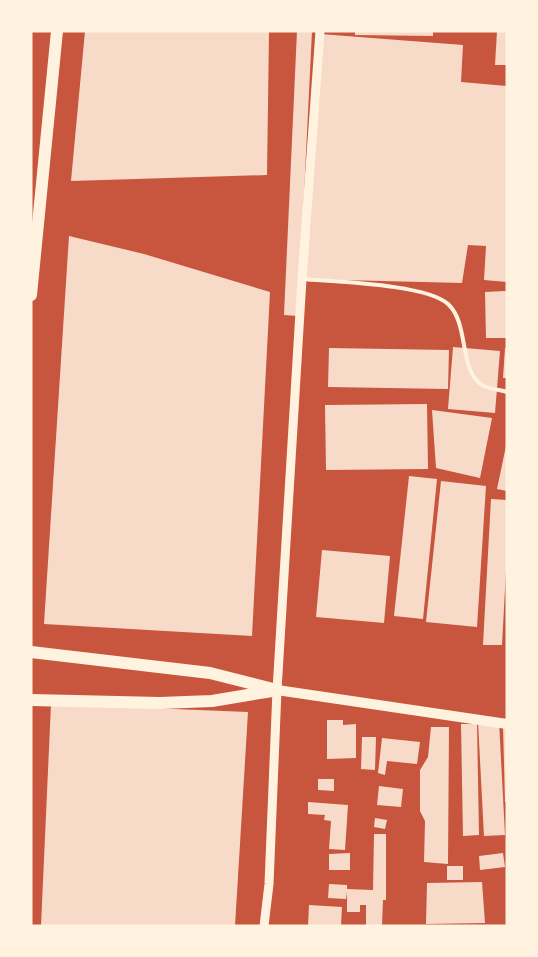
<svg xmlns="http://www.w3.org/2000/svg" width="538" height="957" font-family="'PT Sans',sans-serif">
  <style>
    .building { fill: #f7dbc8 }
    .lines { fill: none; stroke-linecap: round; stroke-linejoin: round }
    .service { stroke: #fff3e0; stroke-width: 4 }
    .tertiary { stroke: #fff3e0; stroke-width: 9 }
    .secondary { stroke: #fff3e0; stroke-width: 10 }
    .primary { stroke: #fff3e0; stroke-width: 12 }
  </style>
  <rect width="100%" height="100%" fill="#c8553d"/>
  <g class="building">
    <path d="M85,31H269L267,175L71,181Z"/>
    <path d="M297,31H312L298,316L284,315Z"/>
    <path d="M355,31H433V36L355,35Z"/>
    <path d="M497,31H507V65H495Z"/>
    <path d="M320,34L463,45L461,82L507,86V282L484,280L486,246L468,245L462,283L302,279Z"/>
    <path d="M69,236L144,254L270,292L252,636L44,624Z"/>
    <path d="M505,291L507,292V338H486L485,292Z"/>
    <path d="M453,347L500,351L495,413L448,409Z"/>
    <path d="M329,348L449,350L448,389L328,387Z"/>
    <path d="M505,348H507V378H503Z"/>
    <path d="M427,404L428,469L326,470L325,405Z"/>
    <path d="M432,410L492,418L480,478L436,468Z"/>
    <path d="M506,446H507V491L497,489Z"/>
    <path d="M409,476L437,479L423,619L394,616Z"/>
    <path d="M441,481L486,486L477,627L426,622Z"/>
    <path d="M491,499L507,500V552L502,645H483Z"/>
    <path d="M322,550L390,556L384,623L316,617Z"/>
    <path d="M51,704L248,712L235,926H41Z"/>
    <path d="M327,720H343V725L356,724V758L327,759Z"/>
    <path d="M499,721L505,835L484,836L478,722Z"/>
    <path d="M461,724H477L479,835L463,836Z"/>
    <path d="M507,724V802H505L503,725Z"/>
    <path d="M431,727H449L448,864L424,862L425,821L420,811V770L428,757Z"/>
    <path d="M362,737H376L375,770L361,769Z"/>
    <path d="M382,738L420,742L417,764L387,761L385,775L378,773Z"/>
    <path d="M318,779H334V791L318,790Z"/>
    <path d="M379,786L403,789L401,807L377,805Z"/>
    <path d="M308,802L348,805L345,850L329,849L331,821L324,820L325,815L308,814Z"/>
    <path d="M375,818L387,820L385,829L374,827Z"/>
    <path d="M374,834H386V900H383L382,926H366V905H360V912H347V892L346,899L328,898L329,884L347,885V889L373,890Z"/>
    <path d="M350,853V870H329V854Z"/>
    <path d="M503,853L505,867L480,870L479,856Z"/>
    <rect x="447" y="866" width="16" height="14"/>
    <path d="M482,882L485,923L426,924L427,883Z"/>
    <path d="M309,905L342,907L341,926H308Z"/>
  </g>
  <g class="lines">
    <path class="service" d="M302,279C335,282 426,284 448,304C470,324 458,373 484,386C491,389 500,390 507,392"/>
    <path class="tertiary" d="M264,926L269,884L277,690L302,279L320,31"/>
    <path class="secondary" d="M277,690L507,724"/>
    <g class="primary">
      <path d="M31,295L57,31"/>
      <path d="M31,652L210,673L277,690"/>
      <path d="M31,700L160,703L212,701L272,691"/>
    </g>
  </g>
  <rect width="538" height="957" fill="none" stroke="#fff3e0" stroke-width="65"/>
</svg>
